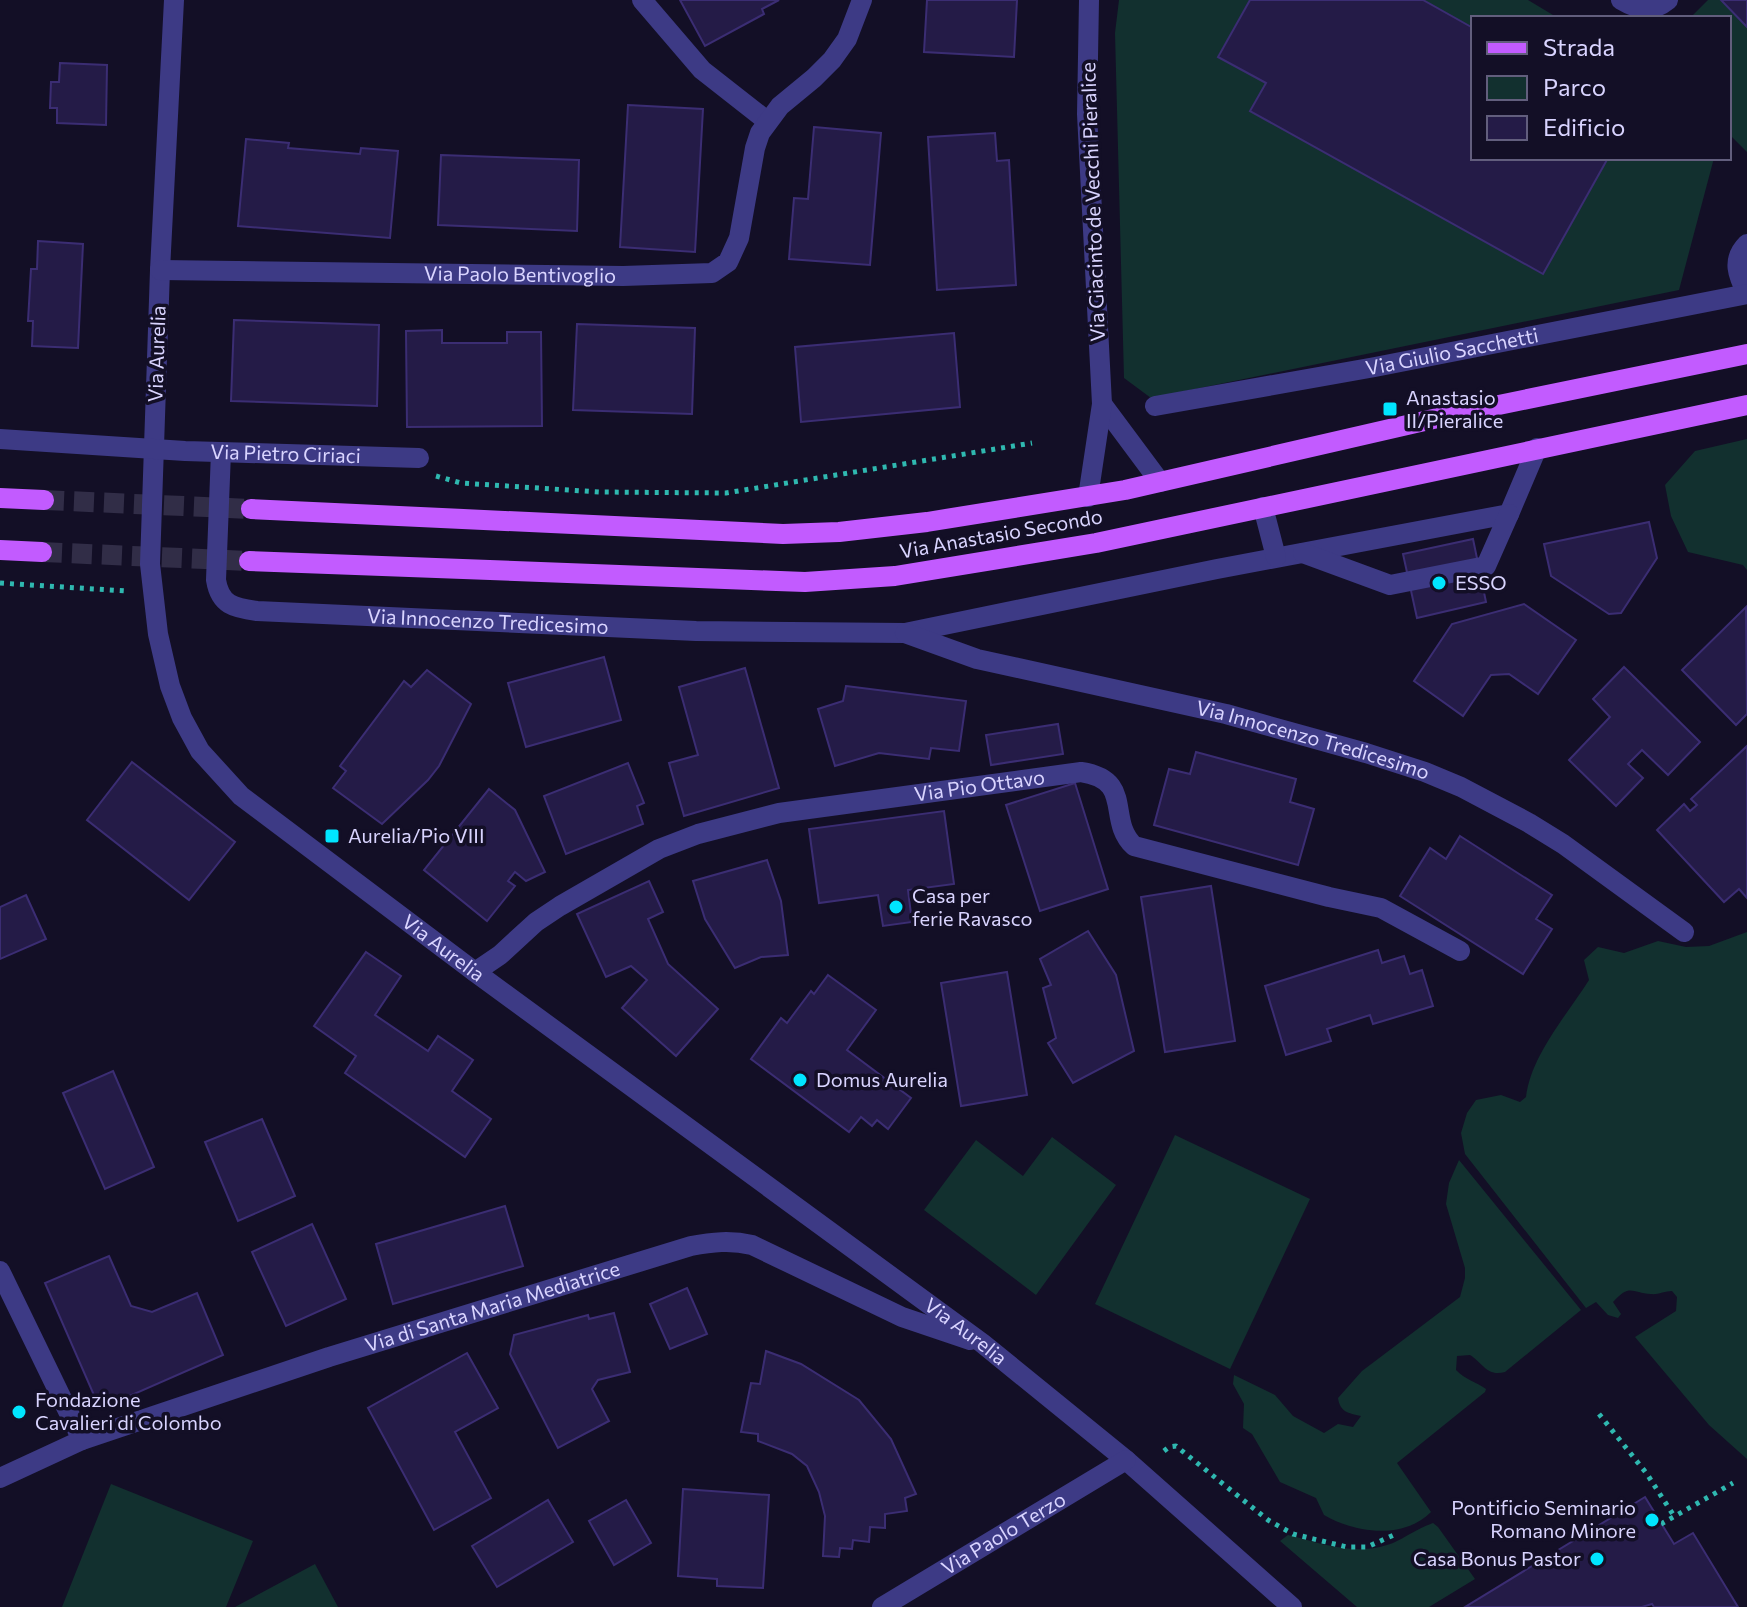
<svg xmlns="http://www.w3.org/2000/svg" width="1747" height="1607" font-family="Commissioner,sans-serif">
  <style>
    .green { fill: #12302f }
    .building { fill: #241b47; stroke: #3b2d73; stroke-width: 2 }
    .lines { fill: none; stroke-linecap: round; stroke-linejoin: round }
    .major-tunnel { stroke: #312d47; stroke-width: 20; stroke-dasharray: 20 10; stroke-linecap: butt }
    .path { stroke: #2fb8b0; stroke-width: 5; stroke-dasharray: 4 6; stroke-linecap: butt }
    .minor { stroke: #3d3a85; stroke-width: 20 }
    .major { stroke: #c25bff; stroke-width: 20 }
    .poi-dot { fill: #00e5ff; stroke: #130f26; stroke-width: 3 }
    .labels { text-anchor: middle; stroke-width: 7; stroke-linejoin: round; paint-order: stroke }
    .street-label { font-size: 20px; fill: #d9d4ff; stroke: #130f26 }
    .poi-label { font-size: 20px; fill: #d9d4ff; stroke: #130f26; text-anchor: start }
  </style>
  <rect width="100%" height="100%" fill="#130f26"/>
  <g class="green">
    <path d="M1119,0H1250L1218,56L1266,83L1250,111L1542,274L1608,158H1714L1679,290L1151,398L1124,378L1115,33Z"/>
    <path d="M1423,0H1528L1558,18H1473V28Z"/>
    <path d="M1708,0H1721L1747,27V152L1729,134V18H1690Z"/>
    <path d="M1747,439V570L1743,565L1688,552L1671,516L1665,485L1695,451Z"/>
    <path d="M1747,932V1459L1709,1425L1635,1337L1676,1311L1677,1297L1672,1291C1665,1291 1657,1295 1651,1294C1632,1293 1630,1283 1613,1302L1621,1314L1618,1318L1608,1315L1596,1302L1586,1308L1465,1154L1461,1133L1467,1113L1476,1100L1501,1095L1520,1102L1526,1097C1531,1055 1567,1015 1589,980L1584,960L1598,947L1624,953L1658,941L1686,947L1709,946Z"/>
    <path d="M1175,1135L1310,1199L1230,1369L1095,1304Z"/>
    <path d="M1052,1137L1116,1185L1036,1295L924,1210L976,1140L1023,1176Z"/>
    <path d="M1459,1160L1581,1310L1505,1372C1487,1377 1483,1363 1470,1355L1457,1356L1456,1370C1464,1379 1476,1382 1486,1389L1485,1392L1397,1463L1431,1512C1403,1540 1355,1533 1324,1515L1316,1498L1280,1482L1252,1434L1243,1428L1244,1404L1233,1384L1234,1375L1275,1395L1293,1416L1324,1433L1338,1424L1353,1427L1361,1416C1348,1413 1340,1412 1338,1398L1362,1371L1460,1297L1465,1278V1268L1446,1204L1449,1183Z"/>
    <path d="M111,1484L253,1541L226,1607H62Z"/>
    <path d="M1433,1523L1438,1527L1475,1579L1429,1607H1357L1280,1541L1288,1535C1324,1544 1356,1557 1393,1543C1406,1537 1419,1528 1433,1523Z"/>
    <path d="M315,1564L338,1607H235Z"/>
  </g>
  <g class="building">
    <path d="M680,0H779L762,9L764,14L705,46Z"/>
    <path d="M927,0H1017L1014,57L924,52Z"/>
    <path d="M1250,0H1423L1473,28V158H1608L1543,274L1250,111L1266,83L1218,57Z"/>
    <path d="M1721,0H1747V27Z"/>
    <path d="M60,63L107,65L106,125L57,123V108H50L51,82H59Z"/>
    <path d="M628,105L703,109L695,252L620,247Z"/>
    <path d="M814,127L881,133L870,265L789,259L794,198L808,199Z"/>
    <path d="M995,133L997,161L1009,160L1016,285L937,290L928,137Z"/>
    <path d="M246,139L289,143L288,148L360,154L361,148L398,151L390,238L238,226Z"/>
    <path d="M441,155L579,160L577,231L438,225Z"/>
    <path d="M38,241L83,244L78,348L32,346L33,321H28L31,269H37Z"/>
    <path d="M234,320L379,325L377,406L231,401Z"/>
    <path d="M577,324L695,328L692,414L573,410Z"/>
    <path d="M442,330V343H507V332H541L542,426L407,427L406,331Z"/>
    <path d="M954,333L960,407L801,422L795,347Z"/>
    <path d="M1649,522L1657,558L1621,613L1609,614L1551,576L1544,544Z"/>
    <path d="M1473,539L1486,602L1417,618L1403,554Z"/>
    <path d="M1524,604L1576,640L1538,694L1509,674L1491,675L1463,716L1414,681L1452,624Z"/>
    <path d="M1746,607L1747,714L1736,725L1682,670Z"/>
    <path d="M604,657L621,720L526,747L508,683Z"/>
    <path d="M1624,667L1700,742L1668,775L1642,750L1628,764L1643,778L1616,806L1569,760L1610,717L1593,699Z"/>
    <path d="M745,668L779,788L684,816L669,763L698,755L679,687Z"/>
    <path d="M427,670L471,704L439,766L428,780L382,824L333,788L346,771L340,766L404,681L411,687Z"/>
    <path d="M846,686L966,701L959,751L931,748L929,759L879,753L835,766L818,709L843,701Z"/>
    <path d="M1058,724L1063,754L991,765L986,735Z"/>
    <path d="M1747,746V898L1739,889L1724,902L1657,830L1684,804L1690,811L1697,805L1691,799Z"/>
    <path d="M1196,752L1296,779L1290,802L1314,809L1298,865L1154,825L1169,769L1190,774Z"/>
    <path d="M132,762L235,842L189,900L87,820Z"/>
    <path d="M628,763L644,803L637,806L643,824L566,854L544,796Z"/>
    <path d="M1075,783L1108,889L1040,911L1006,805Z"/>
    <path d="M489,789L515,810L545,872L526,881L515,872L508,881L515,886L487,921L424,870Z"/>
    <path d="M944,811L954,884L908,890L912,922L883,926L878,895L819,903L809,829Z"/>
    <path d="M1460,836L1552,895L1536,919L1552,929L1523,974L1400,896L1430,848L1446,859Z"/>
    <path d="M767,860L781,901L788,955L761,957L735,968L705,919L693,881Z"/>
    <path d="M649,881L663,912L648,919L668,964L718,1009L676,1056L622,1008L647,980L631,966L606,977L577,914Z"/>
    <path d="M1211,886L1235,1041L1165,1052L1141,897Z"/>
    <path d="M26,895L46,939L0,959V907Z"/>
    <path d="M1088,931L1116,975L1134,1051L1073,1083L1048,1043L1056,1038L1043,988L1051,985L1040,959Z"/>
    <path d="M1378,950L1382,963L1404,956L1410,974L1422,970L1433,1006L1373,1024L1370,1015L1327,1029L1331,1041L1286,1055L1265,986Z"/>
    <path d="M366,952L401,976L375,1015L428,1051L438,1036L473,1060L452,1091L491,1119L465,1157L345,1073L356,1056L314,1026Z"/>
    <path d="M1007,972L1027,1095L961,1106L941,983Z"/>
    <path d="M828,975L876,1010L847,1050L911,1098L888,1129L877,1120L872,1126L861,1117L849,1132L751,1059L781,1018L787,1023L811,991L814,994Z"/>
    <path d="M113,1071L154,1167L105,1189L63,1093Z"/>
    <path d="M262,1119L295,1196L238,1221L205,1142Z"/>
    <path d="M505,1206L523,1266L393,1304L376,1244Z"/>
    <path d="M312,1224L346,1299L286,1326L252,1252Z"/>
    <path d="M109,1256L131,1306L152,1312L197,1293L223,1355L100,1409L45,1283Z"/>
    <path d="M687,1288L707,1334L670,1349L650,1304Z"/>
    <path d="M614,1313L630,1372L598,1380L592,1389L609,1421L558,1448L510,1354L514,1335L588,1315L589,1319Z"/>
    <path d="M766,1351L801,1364L859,1400L891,1439L916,1494L905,1498L907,1511L885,1514V1528L870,1527L869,1542L853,1540L852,1549L840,1548L839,1557L823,1556L825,1516L819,1492L807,1466L792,1454L758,1441V1434L741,1432L751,1383L760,1384Z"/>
    <path d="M467,1353L498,1408L455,1432L491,1498L434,1530L368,1408Z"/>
    <path d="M683,1489L769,1495L763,1588L717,1586V1579L678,1576Z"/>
    <path d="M1645,1497L1674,1544L1693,1533L1738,1607H1654L1652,1604L1642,1607H1465Z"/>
    <path d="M548,1500L573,1542L497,1587L472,1546Z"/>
    <path d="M626,1500L651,1543L614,1565L589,1521Z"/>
  </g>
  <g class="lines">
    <g class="major-tunnel">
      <path d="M44,500L251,509"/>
      <path d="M42,552L249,561"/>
    </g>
    <g class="path">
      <path d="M436,476L461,483L599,492L726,493L1032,443"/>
      <path d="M0,583L127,591"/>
      <path d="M1599,1414L1647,1474L1674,1516"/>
      <path d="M1164,1451L1169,1447L1176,1446L1268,1520L1293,1534L1347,1547H1367L1396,1534"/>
      <path d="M1661,1524L1733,1483"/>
    </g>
    <g class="minor">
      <path id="s1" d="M174,0L160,270L150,564L158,634L170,686L182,718L200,751L241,796L475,972L982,1343L1126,1460L1292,1607"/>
      <path d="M642,0L702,70L767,121"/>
      <path d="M1621,0C1638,10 1652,13 1668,0"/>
      <path id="s2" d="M160,270L623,276L712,273L728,262L739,238L755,148L760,133L780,106L814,78L832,60L847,39L862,0"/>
      <path d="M1747,294C1738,276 1731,260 1747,244"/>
      <path d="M1102,404L1160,482"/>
      <path id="s3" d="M1155,406L1375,367L1747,294"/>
      <path id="s4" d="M0,439L185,451L419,458"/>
      <path id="s5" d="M221,452L216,580C220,605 234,608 257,611L696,631L905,633L1217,569L1509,514L1537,448"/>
      <path d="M1088,497L1102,404L1087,114L1089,0"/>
      <path d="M1263,507L1276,557"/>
      <path d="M1303,553L1390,585L1486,566L1509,514"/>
      <path id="s6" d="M905,633L977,659L1226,714L1366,753L1425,772L1461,787L1529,823L1563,844L1684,932"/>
      <path id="s7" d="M475,972L500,955L536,922L560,906L659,849L698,834L779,813L1081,772C1135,780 1106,820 1134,846L1329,897L1381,908L1460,951"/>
      <path d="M0,1271L82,1440"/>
      <path id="s8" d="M0,1478L82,1440L329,1357L691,1246C712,1242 731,1240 752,1245L902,1317L970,1340"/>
      <path id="s9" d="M882,1607L1126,1460"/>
    </g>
    <g class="major">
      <path d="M0,498L44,500"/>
      <path d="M251,509L783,534L839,532L927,522L1125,490L1455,414L1747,354"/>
      <path d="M0,550L42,552"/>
      <path d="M249,561L805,582L895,576L1096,543L1747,405"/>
    </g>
  </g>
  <g class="poi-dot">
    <rect x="1382" y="401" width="16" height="16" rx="4"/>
    <circle cx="1439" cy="583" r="8"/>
    <rect x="324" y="828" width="16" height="16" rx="4"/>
    <circle cx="896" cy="907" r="8"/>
    <circle cx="800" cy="1080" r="8"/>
    <circle cx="19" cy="1412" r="8"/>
    <circle cx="1652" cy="1520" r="8"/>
    <circle cx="1597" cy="1559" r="8"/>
  </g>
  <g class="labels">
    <g class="street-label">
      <text transform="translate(1093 202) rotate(-92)" y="7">Via Giacinto de Vecchi Pieralice</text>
      <text dy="7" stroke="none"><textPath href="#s2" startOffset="360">Via Paolo Bentivoglio</textPath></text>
      <text dy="7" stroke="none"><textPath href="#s3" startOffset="302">Via Giulio Sacchetti</textPath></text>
      <text transform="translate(157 354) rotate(-88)" y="7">Via Aurelia</text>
      <text dy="7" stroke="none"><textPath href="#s4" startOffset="286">Via Pietro Ciriaci</textPath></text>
      <text transform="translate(1001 534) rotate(-10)" y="7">Via Anastasio Secondo</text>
      <text dy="7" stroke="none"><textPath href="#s5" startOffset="416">Via Innocenzo Tredicesimo</textPath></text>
      <text dy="7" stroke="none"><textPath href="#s6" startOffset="422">Via Innocenzo Tredicesimo</textPath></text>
      <text dy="7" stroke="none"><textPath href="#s7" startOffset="550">Via Pio Ottavo</textPath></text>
      <text dy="7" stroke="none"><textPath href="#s1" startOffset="1074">Via Aurelia</textPath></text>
      <text dy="7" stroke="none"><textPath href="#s8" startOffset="522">Via di Santa Maria Mediatrice</textPath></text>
      <text dy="7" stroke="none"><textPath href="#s1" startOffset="1722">Via Aurelia</textPath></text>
      <text dy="7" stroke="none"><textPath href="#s9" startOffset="142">Via Paolo Terzo</textPath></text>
    </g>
    <g class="poi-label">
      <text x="1406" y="405">Anastasio<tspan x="1406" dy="23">II/Pieralice</tspan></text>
      <text x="1455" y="590">ESSO</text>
      <text x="348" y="843">Aurelia/Pio VIII</text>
      <text x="912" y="903">Casa per<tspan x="912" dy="23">ferie Ravasco</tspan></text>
      <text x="816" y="1087">Domus Aurelia</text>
      <text x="35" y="1407">Fondazione<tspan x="35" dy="23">Cavalieri di Colombo</tspan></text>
      <text x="1636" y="1515" text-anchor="end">Pontificio Seminario<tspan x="1636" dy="23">Romano Minore</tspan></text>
      <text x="1581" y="1566" text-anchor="end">Casa Bonus Pastor</text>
    </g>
  </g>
  <rect x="1471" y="16" width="260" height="144" fill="#130f26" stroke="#625e7d" stroke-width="2"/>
  <rect x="1487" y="42" width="40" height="12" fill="#c25bff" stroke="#625e7d" stroke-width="2"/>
  <text x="1543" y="56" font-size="24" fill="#d9d4ff">Strada</text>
  <rect x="1487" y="76" width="40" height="24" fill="#12302f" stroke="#625e7d" stroke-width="2"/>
  <text x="1543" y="96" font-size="24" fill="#d9d4ff">Parco</text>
  <rect x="1487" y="116" width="40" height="24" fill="#241b47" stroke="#625e7d" stroke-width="2"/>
  <text x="1543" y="136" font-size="24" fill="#d9d4ff">Edificio</text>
</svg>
